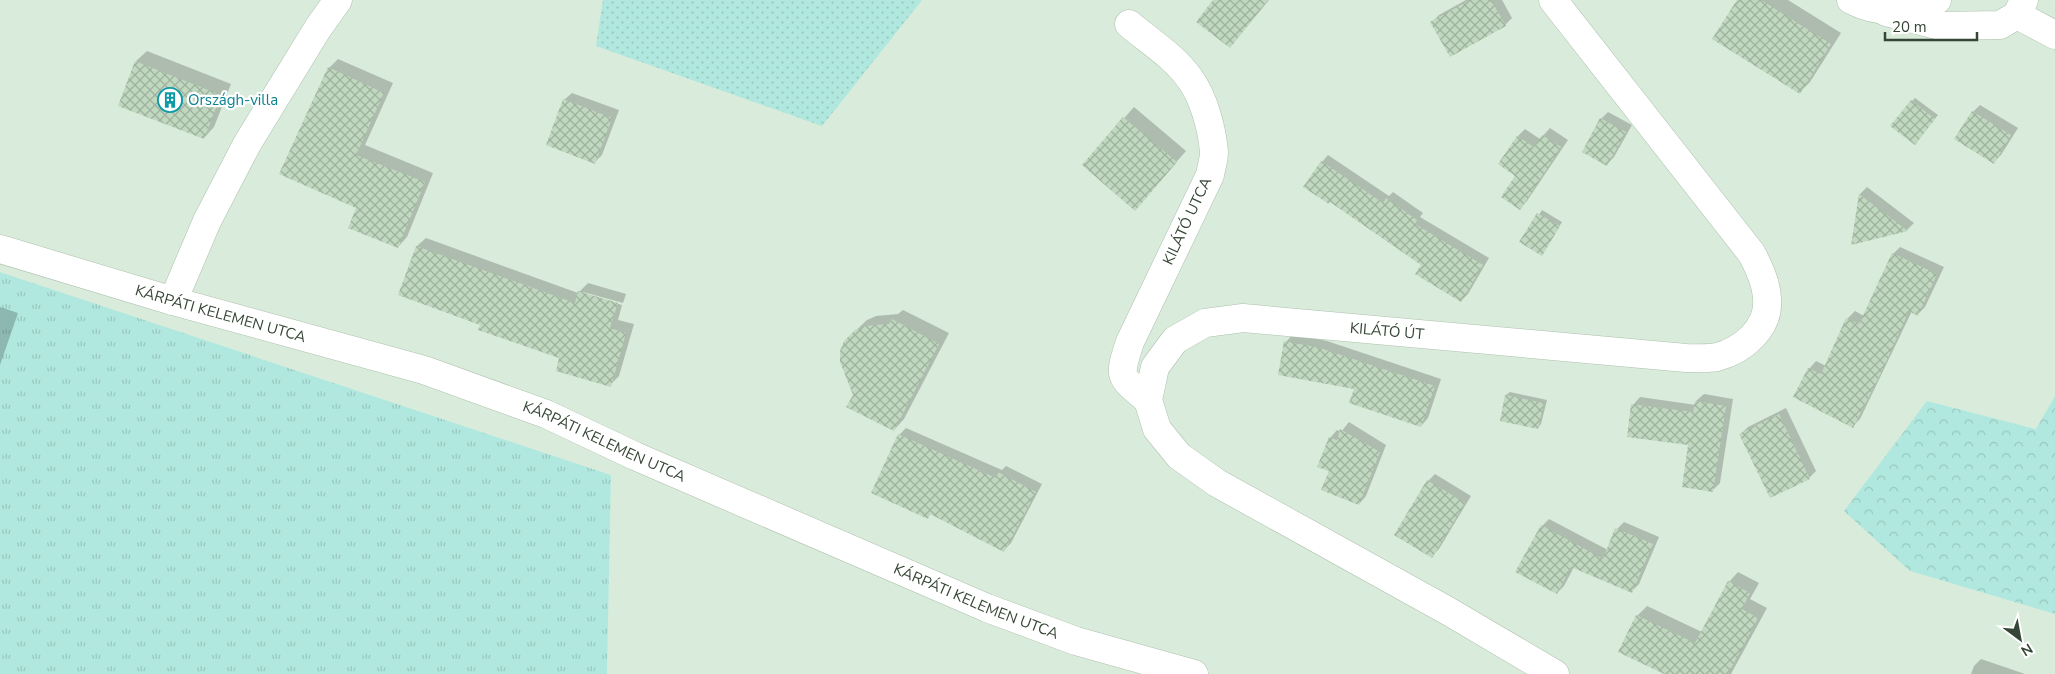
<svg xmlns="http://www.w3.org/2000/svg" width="2055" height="674" font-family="'Nunito Sans',sans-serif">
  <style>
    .residential { fill: #d9ebda }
    .grass { fill: url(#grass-tufts) }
    .forest { fill: url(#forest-crowns) }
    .garden { fill: url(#garden-dots) }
    .shadow { fill: #0003 }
    .building { fill: url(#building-cross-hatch) }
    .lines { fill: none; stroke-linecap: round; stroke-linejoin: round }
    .minor-casing { stroke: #adc1ae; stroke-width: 29 }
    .tertiary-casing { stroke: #adc1ae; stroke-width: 29 }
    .minor { stroke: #fff; stroke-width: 28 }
    .tertiary { stroke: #fff; stroke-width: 28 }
    .labels { text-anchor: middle; stroke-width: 4.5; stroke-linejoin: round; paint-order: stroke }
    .culture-label { font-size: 15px; fill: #0d838f; stroke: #fff; text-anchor: start }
    .street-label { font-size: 15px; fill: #364636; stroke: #fff }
  </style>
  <defs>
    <pattern id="grass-tufts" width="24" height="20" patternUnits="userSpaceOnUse" patternTransform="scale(1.25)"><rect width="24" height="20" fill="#b0e7de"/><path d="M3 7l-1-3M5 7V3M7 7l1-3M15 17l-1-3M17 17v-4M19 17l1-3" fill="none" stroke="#98c8bf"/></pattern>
    <pattern id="forest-crowns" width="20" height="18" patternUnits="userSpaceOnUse" patternTransform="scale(1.25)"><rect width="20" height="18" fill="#b0e7de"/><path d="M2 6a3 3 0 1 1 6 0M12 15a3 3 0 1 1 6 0" fill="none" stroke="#98c8bf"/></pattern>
    <pattern id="garden-dots" width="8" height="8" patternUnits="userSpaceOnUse" patternTransform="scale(1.25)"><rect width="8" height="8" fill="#b0e7de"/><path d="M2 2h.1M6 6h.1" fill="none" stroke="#98c8bf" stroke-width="1.8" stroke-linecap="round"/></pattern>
    <pattern id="building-cross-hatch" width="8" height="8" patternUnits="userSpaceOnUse" patternTransform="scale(1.25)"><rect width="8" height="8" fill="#c0d8bf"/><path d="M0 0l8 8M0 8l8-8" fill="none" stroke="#9db19c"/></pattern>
  </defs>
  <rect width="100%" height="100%" fill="#e7f3e8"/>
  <path class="residential" d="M0,0H2055V396L2037,429L1927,401L1910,571L2055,614V674H607L611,475L0,272Z"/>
  <path class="grass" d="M0,272L611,475L607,674H0Z"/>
  <path class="forest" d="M2055,396V614L1910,571L1844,511L1927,401L2036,429Z"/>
  <path class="garden" d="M603,0H922L822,126L596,46Z"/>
  <g class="shadow">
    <path d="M1214,0H1269L1230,47Z"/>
    <path d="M1466,0H1502L1512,18L1505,25L1432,22L1439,15Z"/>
    <path d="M1738,0H1788L1841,33L1810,82L1800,92Z"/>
    <path d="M147,51L231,84L214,127L204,138L136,61Z"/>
    <path d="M338,59L393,83L365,145L433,173L407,237L398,247L358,208L329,68Z"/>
    <path d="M572,93L619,110L602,155L595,162L564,100Z"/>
    <path d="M1915,98L1938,115L1918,140L1912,101Z"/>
    <path d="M1980,105L2018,128L2001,155L1994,162L1973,112Z"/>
    <path d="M1134,107L1186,151L1135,209L1083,165Z"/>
    <path d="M1608,112L1632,125L1614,157L1607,164L1601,119Z"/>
    <path d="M1550,128L1568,140L1527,201L1520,208L1517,175L1518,136L1525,129L1540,139Z"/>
    <path d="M1328,155L1389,196L1393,192L1423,213L1420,217L1489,258L1468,294L1461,301L1422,264L1322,162Z"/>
    <path d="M1867,187L1914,223L1907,230L1853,244L1860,194Z"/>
    <path d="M1542,210L1562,222L1541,255L1521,242Z"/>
    <path d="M426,238L578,293L588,283L626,294L623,303L583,292V294L622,305L618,320L634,324L619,376L610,385L561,357L482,324L400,294L417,246Z"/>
    <path d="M1900,247L1944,267L1925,307L1918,314L1912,311L1860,419L1853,426L1809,369L1816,361L1826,366L1847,319L1855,311L1864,316L1893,254Z"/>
    <path d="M0,307L18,313L0,365Z"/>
    <path d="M903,310L949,333L904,419L894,430L854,395L845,341L867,320L876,316L898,314Z"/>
    <path d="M1293,334L1327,341L1441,379L1428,418L1421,426L1355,388L1286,342Z"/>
    <path d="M1510,392L1547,400L1541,424L1538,428L1506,395Z"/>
    <path d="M1704,394L1733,399L1720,483L1712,491L1690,444L1633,405L1640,397L1696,405V401Z"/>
    <path d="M1786,408L1816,471L1809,478L1741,434L1748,427Z"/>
    <path d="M1349,422L1386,445L1366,496L1359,504L1331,471L1330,438L1337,430L1341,432Z"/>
    <path d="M906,428L1002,470L1006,466L1042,484L1011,543L1004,550L932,513L928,517L899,435Z"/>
    <path d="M1435,474L1471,496L1439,549L1432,556L1428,481Z"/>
    <path d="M1549,519L1608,550L1617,529L1624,522L1659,537L1639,584L1632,591L1574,567L1564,586L1557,593L1542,526Z"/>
    <path d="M1738,572L1759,583L1750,599L1767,608L1731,674H1676L1637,616L1647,606L1702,632L1729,582Z"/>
    <path d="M1981,659L2025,674H1971L1974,666Z"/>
  </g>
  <g class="building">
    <path d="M1213,0H1268L1230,48L1196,22Z"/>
    <path d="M1470,0H1491L1506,26L1450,57L1430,22Z"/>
    <path d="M1737,0H1761L1831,44L1800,94L1712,39Z"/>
    <path d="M135,61L221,95L204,139L118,106Z"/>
    <path d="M328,67L384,93L356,155L425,182L398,248L348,228L356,208L279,174Z"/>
    <path d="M563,99L612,118L595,164L546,145Z"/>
    <path d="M1911,100L1935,119L1915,145L1890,126Z"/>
    <path d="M1972,111L2011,135L1994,164L1954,139Z"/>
    <path d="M1123,117L1177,162L1135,211L1082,165Z"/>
    <path d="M1600,118L1626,132L1607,166L1582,152Z"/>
    <path d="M1542,135L1561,147L1520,210L1501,197L1515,176L1498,164L1517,136L1534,147Z"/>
    <path d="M1321,161L1383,203L1386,198L1417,220L1415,224L1483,265L1461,302L1415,274L1421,265L1330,202L1329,204L1303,187Z"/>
    <path d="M1859,194L1908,231L1851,245Z"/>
    <path d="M1537,213L1560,226L1542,256L1519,242Z"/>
    <path d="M416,246L575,303L578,291L618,303L610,328L626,333L611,387L556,371L559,358L478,330L480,325L398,295Z"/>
    <path d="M1892,253L1937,274L1918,316L1909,311L1881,373L1853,428L1793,397L1808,368L1821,374L1846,318L1859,324Z"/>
    <path d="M892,319L939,344L894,431L846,407L853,395L840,362V351L844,341L855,330L865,326L889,324Z"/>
    <path d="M1284,341L1320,348L1435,386L1421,427L1349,403L1354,389L1278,375Z"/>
    <path d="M1505,395L1544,403L1538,429L1500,421Z"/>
    <path d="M1695,401L1726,406L1713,492L1682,487L1688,445L1627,437L1631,404L1693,412Z"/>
    <path d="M1779,414L1810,479L1770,498L1739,434Z"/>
    <path d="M1340,429L1380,452L1359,505L1321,490L1329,471L1317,467L1329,437L1337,440Z"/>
    <path d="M898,434L996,478L998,472L1036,492L1004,552L930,514L928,519L871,493Z"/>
    <path d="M1427,480L1465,503L1432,558L1394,535Z"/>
    <path d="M1541,525L1603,559L1615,528L1653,544L1632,593L1571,567L1557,594L1515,572Z"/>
    <path d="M1728,581L1750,593L1742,609L1758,618L1728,674H1664L1618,652L1636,615L1695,643Z"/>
  </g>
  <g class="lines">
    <defs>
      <g id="minor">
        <path d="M1553,0L1752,254C1759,268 1766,282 1767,298C1770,328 1743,350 1717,357C1707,359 1696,358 1686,358L1243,318L1205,323L1175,340L1155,367L1148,400L1157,429L1179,456L1217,483L1448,611L1555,674"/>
        <path d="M1851,0C1879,14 1909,14 1937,0"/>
        <path d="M1886,12L1940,26L2000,25L2017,15L2024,0"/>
        <path d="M2017,15L2055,35"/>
        <path d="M1129,24C1149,41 1175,57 1190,79C1204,98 1212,129 1214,152C1214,160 1211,168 1210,175L1130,342C1118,378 1119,376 1148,400"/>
        <path d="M173,301L207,221L247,144L318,28L338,0"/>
      </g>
      <g id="tertiary">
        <path id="s1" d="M0,249L173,301L424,370L546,414L635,456L987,608L1076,641L1194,674"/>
      </g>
    </defs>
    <use href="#minor" class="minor-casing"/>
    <use href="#tertiary" class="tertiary-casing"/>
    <use href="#minor" class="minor"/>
    <use href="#tertiary" class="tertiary"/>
  </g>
  <defs>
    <symbol id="building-ring" viewBox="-11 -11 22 22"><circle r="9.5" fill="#fff" stroke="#0f9aa8" stroke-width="1.5"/><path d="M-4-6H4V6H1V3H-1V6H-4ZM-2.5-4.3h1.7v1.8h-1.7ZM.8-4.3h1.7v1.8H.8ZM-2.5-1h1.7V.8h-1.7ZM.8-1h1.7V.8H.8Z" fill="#0f9aa8"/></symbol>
  </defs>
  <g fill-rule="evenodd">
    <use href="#building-ring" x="156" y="86" width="28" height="28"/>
  </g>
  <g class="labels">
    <g class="culture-label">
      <text x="188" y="105">Országh-villa</text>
    </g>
    <g class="street-label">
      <text transform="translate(1187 221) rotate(-65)" y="5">KILÁTÓ UTCA</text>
      <text dy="5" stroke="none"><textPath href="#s1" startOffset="230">KÁRPÁTI KELEMEN UTCA</textPath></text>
      <text transform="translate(1387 331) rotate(5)" y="5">KILÁTÓ ÚT</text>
      <text dy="5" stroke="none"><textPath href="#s1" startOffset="635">KÁRPÁTI KELEMEN UTCA</textPath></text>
      <text dy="5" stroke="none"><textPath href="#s1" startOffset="1040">KÁRPÁTI KELEMEN UTCA</textPath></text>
    </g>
  </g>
  <g transform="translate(2020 639) rotate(148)" stroke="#ffffff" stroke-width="4" paint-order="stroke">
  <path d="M0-4L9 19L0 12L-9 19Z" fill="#364636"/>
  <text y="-8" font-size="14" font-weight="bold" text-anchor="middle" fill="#364636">N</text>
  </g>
  <path d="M1885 32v8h92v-8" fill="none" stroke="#364636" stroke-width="2.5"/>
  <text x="1892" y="32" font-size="15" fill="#364636" stroke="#ffffff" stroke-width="4" paint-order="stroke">20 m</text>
</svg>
